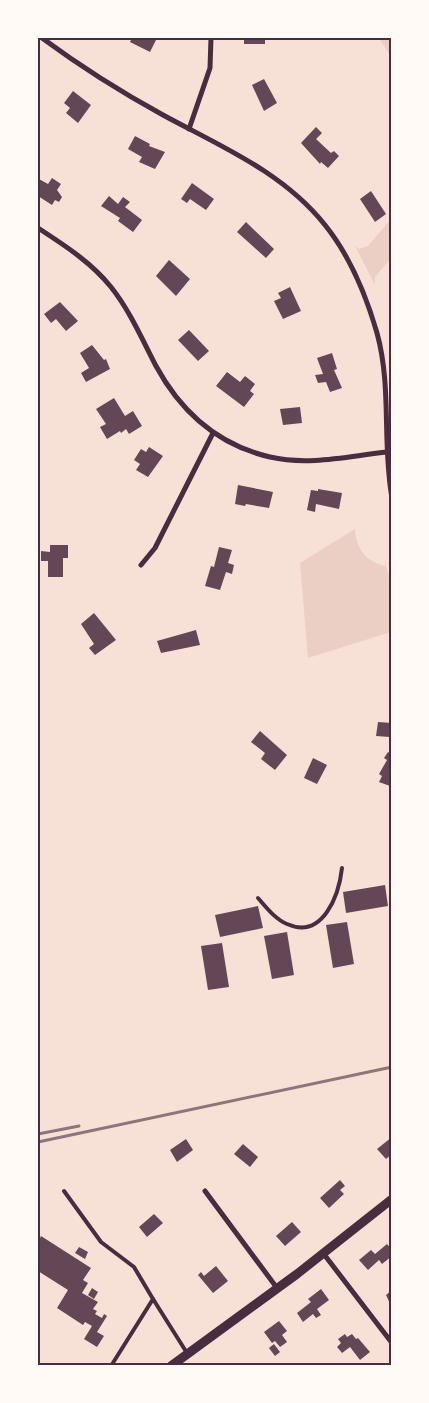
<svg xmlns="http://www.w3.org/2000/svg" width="429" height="1403" font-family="'Golos Text',sans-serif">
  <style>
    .green { fill: #ebcfc5 }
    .building { fill: #644757 }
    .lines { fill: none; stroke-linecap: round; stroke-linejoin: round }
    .service { stroke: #4a2c40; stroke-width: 4 }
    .minor { stroke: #4a2c40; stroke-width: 5 }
    .tertiary { stroke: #4a2c40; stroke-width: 9 }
    .rail { stroke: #8f747c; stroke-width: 3 }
    .neatline { fill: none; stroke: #4a2c40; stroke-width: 2 }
  </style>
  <rect width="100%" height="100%" fill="#f7e1d7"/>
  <g class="green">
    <path d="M379,38H391V57Z"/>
    <path d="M391,219V258L375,277V285L355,246L359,249L368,246Z"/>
    <path d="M355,529C356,549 366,562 386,566L391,584V632L308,658L300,563Z"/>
  </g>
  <g class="building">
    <path d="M132,38H157L150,52L130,42Z"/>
    <rect x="244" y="38" width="21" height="6"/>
    <path d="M264,79L277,103L264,111L252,85Z"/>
    <path d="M73,91L91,105L78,123L66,113L70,108L64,103Z"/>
    <path d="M316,127L322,133L316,139L331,153L334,151L339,156L328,168L321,162L320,164L301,143Z"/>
    <path d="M135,136L150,144L149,146L165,152L155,169L139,162L142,157L128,149Z"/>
    <path d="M52,178L61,184L57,190L62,197L59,202L55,200L52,205L38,196V182L39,179L48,184Z"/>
    <path d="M192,183L214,199L206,210L190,199L187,203L181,199Z"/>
    <path d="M371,191L386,214L375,222L360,199Z"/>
    <path d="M109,196L118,204L123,197L130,202L125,207L142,220L133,232L118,221L120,218L101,206Z"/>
    <path d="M246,222L274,249L266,258L237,232Z"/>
    <path d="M169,260L190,279L176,296L156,276Z"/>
    <path d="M290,287L301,311L283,319L274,301L281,298L278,293Z"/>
    <path d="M60,302L78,321L66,331L56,319L51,323L44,314Z"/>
    <path d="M189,330L209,351L198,361L178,340Z"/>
    <path d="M92,345L104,360L106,359L110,369L86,382L81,373L89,368L80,353Z"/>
    <path d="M332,353L337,369L334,370L342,388L330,392L326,382L318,383L315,375L323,374L317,358Z"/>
    <path d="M227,372L240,382L245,376L255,384L250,391L254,394L244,407L216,386Z"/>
    <path d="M114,398L125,416L133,411L142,426L129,434L126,429L121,433L120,431L107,439L100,427L106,424L96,409Z"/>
    <path d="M300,407L302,423L283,425L280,409Z"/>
    <path d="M149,447L163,456L148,477L136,470L140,464L134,460L141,449L146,452Z"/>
    <path d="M238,485L273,492L269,508L246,504L245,506L235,504Z"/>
    <path d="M318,489L342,493L339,509L316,504L315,512L307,510L311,490L318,491Z"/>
    <path d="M50,545H68V558H63V577H48V561H41V551L50,552Z"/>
    <path d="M219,547L232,550L228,563L234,565L232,574L226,572L220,590L205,586L211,566L214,567Z"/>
    <path d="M94,613L116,640L95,655L89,648L94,644L81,624Z"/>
    <path d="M196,630L200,645L161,653L157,641Z"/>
    <path d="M378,722L392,723L390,737L376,736Z"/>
    <path d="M260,731L287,755L275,770L261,759L265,753L251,742Z"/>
    <path d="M388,752L392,754L390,786L379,782L382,776L379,774L387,760L384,758Z"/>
    <path d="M313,758L327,765L317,784L304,778Z"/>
    <path d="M385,885L388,906L346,913L343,892Z"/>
    <path d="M258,906L263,928L220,937L215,915Z"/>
    <path d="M347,922L354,964L333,968L326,925Z"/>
    <path d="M287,932L294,975L272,979L264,936Z"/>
    <path d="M222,943L229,987L208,990L201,946Z"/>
    <path d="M392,1137V1154L386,1159L377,1149Z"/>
    <path d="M186,1139L193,1150L177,1162L170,1150Z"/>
    <path d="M243,1144L258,1157L250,1167L234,1154Z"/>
    <path d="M340,1180L345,1186L340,1190L344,1194L329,1208L320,1198Z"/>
    <path d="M154,1214L163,1223L147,1237L139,1227Z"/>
    <path d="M292,1222L301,1232L285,1246L276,1236Z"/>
    <path d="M41,1236L91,1268L83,1280L88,1283L82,1293L98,1302L93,1309L97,1311L95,1314L102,1318L104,1314L107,1316L97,1332L104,1336L97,1347L84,1339L92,1326L85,1322L83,1325L57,1308L68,1290L38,1271V1242Z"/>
    <path d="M387,1244L392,1250V1256L382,1264L379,1260L368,1270L359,1260L371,1250L375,1254Z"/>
    <path d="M79,1247L88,1252L85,1259L75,1253Z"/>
    <path d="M216,1266L228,1281L213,1293L198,1275L201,1272L204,1276Z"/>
    <path d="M92,1288L98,1292L94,1299L88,1295Z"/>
    <path d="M321,1289L329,1300L317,1309L321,1315L316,1318L313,1314L303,1322L297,1313L311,1302L308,1299Z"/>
    <path d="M392,1290V1308L386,1295Z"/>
    <path d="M279,1321L287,1331L282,1335L287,1342L280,1347L275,1341L272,1343L264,1332Z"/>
    <path d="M345,1334L347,1337L352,1334L356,1339L358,1338L370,1352L360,1360L350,1347L342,1353L337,1347L341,1343L338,1339Z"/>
    <path d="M274,1344L280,1352L275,1356L269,1348Z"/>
  </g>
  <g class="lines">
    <g class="service">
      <path d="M258,898C266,907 275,919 287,924C323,940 339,895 342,868"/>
      <path d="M64,1191L101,1242L134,1267L153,1299L111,1366"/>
      <path d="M153,1299L187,1353"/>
    </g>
    <g class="minor">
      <path d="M42,38C80,66 121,92 163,115C220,146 283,172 325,225C350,256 366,295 377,333C392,387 382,444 392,498"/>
      <path d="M189,129L210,68L211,38"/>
      <path d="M38,228C64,245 91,262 111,287C130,311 142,339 156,366C181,412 218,445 270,457C309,466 349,456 387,452"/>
      <path d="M141,565L155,548L213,433"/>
      <path d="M205,1191L277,1288"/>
      <path d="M323,1253L392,1343"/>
    </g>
    <path class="tertiary" d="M171,1366L297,1274L392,1199"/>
    <g class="rail">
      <path d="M38,1134L79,1126"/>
      <path d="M38,1142L392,1067"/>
    </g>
  </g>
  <rect width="429" height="1403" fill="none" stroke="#fffaf5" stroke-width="78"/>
  <rect x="39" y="39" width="351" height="1325" class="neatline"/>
</svg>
